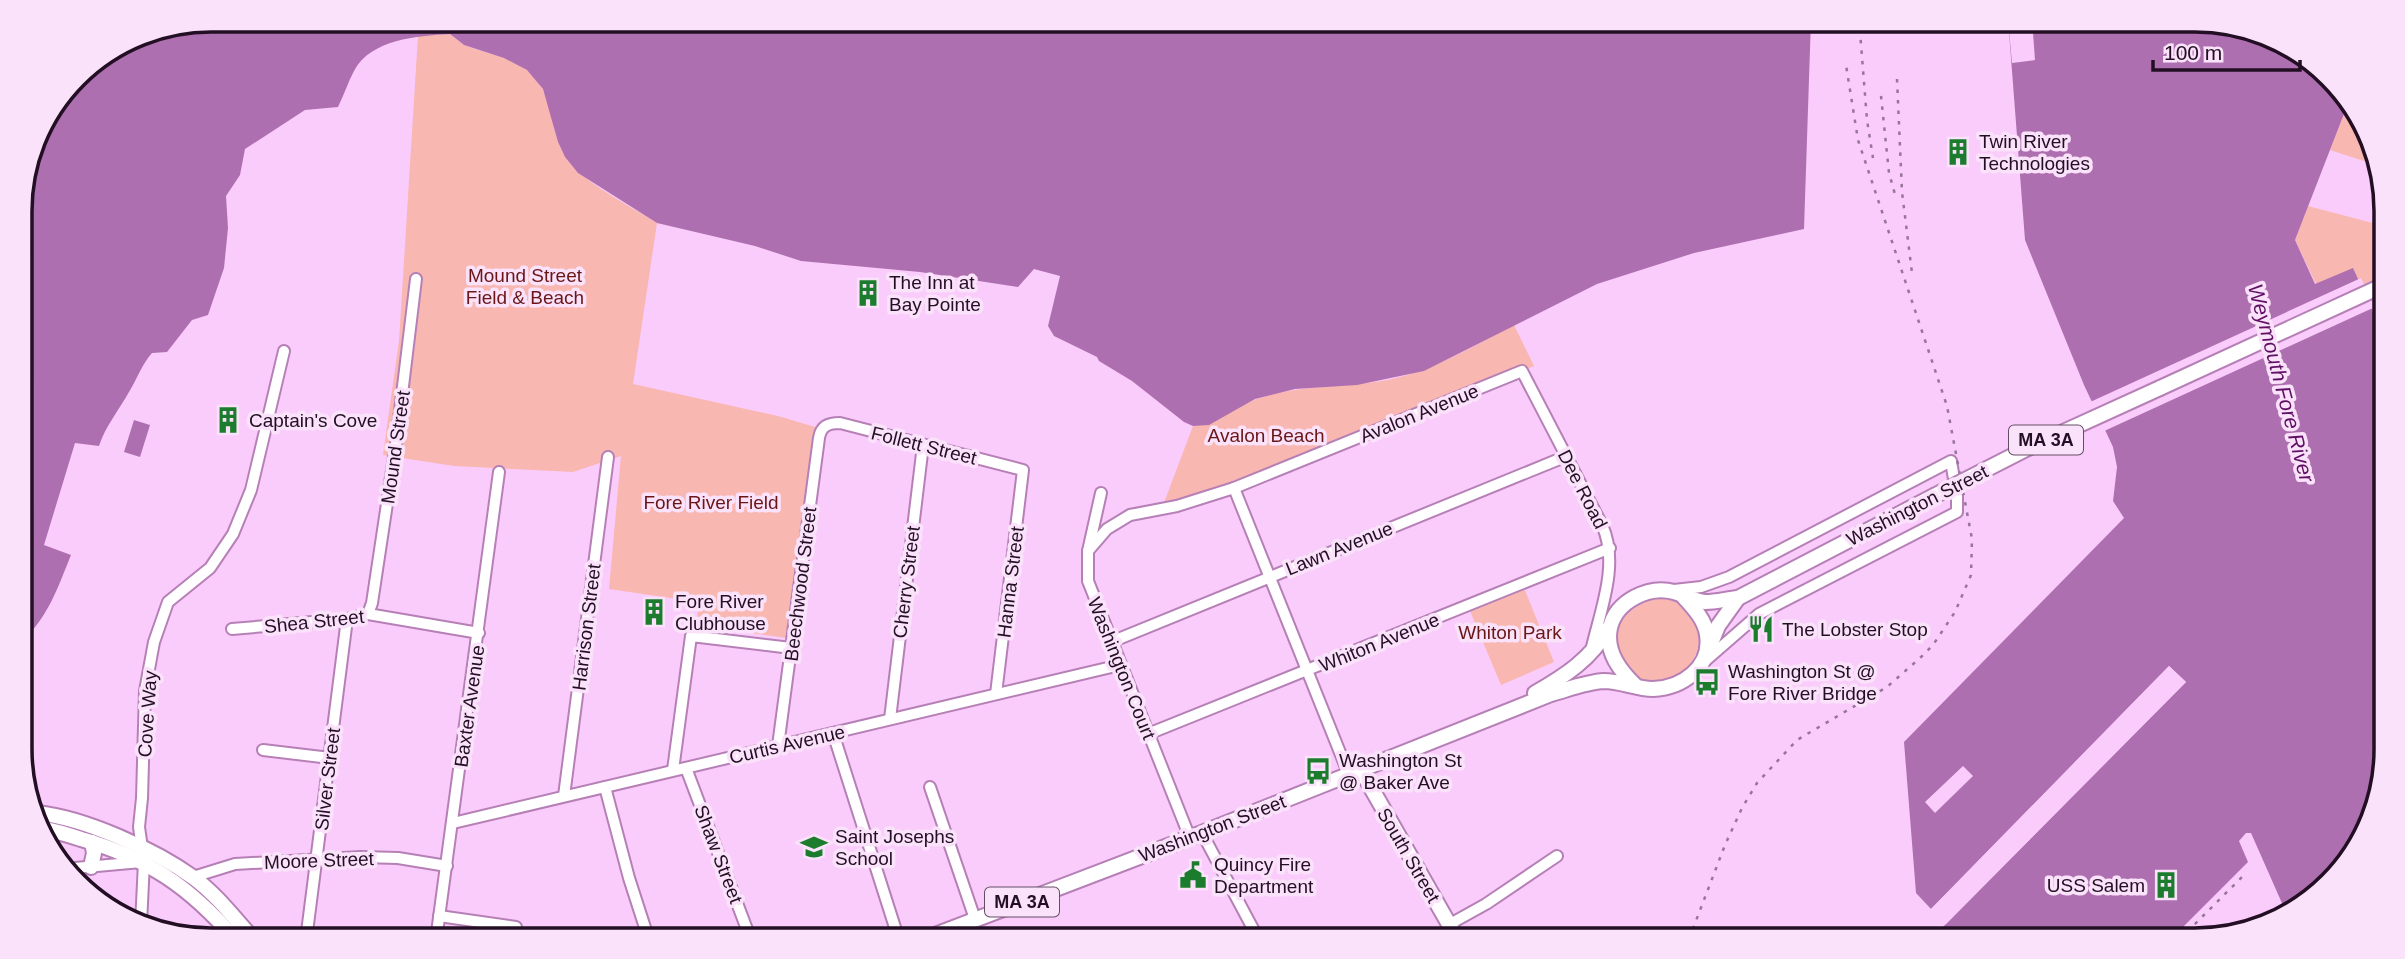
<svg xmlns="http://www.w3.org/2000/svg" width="2405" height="959" font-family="Arial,sans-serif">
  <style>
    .green { fill: #f9b7b1 }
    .water { fill: #ae6fb0 }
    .pier { fill: #faccfb }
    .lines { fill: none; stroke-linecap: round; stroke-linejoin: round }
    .minor-casing { stroke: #b680b7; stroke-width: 14 }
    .major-casing { stroke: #b680b7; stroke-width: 18 }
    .minor { stroke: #fff; stroke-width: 10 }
    .major { stroke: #fff; stroke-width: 14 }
    .rail { stroke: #977598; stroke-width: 2.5; stroke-dasharray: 3.5 7; stroke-linecap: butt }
    .major-bridge-casing { stroke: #b680b7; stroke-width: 18; stroke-linecap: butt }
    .major-bridge { stroke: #fff; stroke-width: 14 }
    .labels { text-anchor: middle; stroke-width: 7; stroke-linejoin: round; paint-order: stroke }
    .shield { fill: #fae2fa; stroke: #644e64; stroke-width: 2 }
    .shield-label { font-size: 18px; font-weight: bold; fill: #230f24 }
    .poi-label { font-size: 19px; fill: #230f24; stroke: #fae2fa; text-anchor: start }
    .park-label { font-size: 19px; fill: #6a1616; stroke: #fae2fa }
    .street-label { font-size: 19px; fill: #230f24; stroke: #fae2fa }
    .water-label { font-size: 21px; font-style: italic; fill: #601064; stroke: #fae2fa }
    .rim { fill: none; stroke: #230f24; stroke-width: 3.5 }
  </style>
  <rect width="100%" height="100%" fill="#faccfb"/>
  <g class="green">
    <path d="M450,34C455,38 461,44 467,46C487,54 510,56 527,70C555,92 548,130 566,158C582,182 632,207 657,223L633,384L778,416L815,427L787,638L697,625L698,602L609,589L621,456L573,472L454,466L383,455L399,341L418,36Z"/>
    <path d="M2349,101L2374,161L2373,164L2330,150Z"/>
    <path d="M2308,206L2384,226V310L2374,314L2316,284L2295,240Z"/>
    <path d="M1514,325L1534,366L1234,488L1162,508L1193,426C1222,424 1232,407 1257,399C1301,383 1350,389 1396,378C1438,368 1475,345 1514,325Z"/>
    <path d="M1524,588L1554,662L1501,685L1470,611Z"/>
    <path d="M1663,598C1725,609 1700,694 1645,680C1636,678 1629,671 1624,664C1601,633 1630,600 1663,598Z"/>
  </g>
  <g class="water">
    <path d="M211,19H1811L1804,229L1694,253L1597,284L1424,371L1357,385L1295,389L1255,399L1209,425L1193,426L1184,422L1132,381L1099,361L1097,357L1054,336L1048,326L1060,276L1034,269L1018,287L920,272L801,261L755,246L657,223L578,173L565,157L558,142L543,89L527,70L504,58L464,45L450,34C417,36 371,39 354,71C348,82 344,95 338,107L305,110L245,149L240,175L226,196L228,228L224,268L208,315L192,320L167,352L152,353C142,364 137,379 129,392C119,410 105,427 99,446L75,443L44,545L71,555C58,587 48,618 22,641L20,198L39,126L84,67L138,34Z"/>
    <path d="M2008,19H2194L2256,30L2346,94L2349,101L2295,240L2315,284L2353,268L2374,314L2382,311L2384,312L2386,748L2375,810L2311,900L2285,910L2251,833H2246L2239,841L2248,862L2171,939H1931L2186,682L2169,666L1931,909L1916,893L1904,742L2124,518L2113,501L2117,467L2113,447L2084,385L2025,240Z"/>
    <path d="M134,420L150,425L140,457L124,452Z"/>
  </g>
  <g class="pier">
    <path d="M2008,19H2032L2035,60L2012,63Z"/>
    <path d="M2361,278L2375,307L2102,432L2088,403Z"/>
    <path d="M2169,666L2186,682L1946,924L1944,922L2181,682L2169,671L1933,911L1931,909Z"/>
    <path d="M1963,766L1973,776L1935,813L1925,802Z"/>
  </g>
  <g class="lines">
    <defs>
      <g id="minor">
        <path d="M1234,488L1349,775"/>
        <path d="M1101,493L1088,551V581L1190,838"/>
        <path d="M1088,551L1107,529L1130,515L1177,506L1234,488L1522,371L1602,525C1620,564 1600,611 1591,651"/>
        <path d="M1674,590L1701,587L1729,577L1951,461L1957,497V512L1759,614L1705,661"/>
        <path d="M368,614L372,603L396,444L416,279"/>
        <path d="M232,629L347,619L368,614L479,633"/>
        <path d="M1111,642L1567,456"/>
        <path d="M890,719L923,445"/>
        <path d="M833,733L899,940"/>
        <path d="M1148,734L1610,548"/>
        <path d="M778,746L819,438C821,426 828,423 840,423L1023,470L996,694"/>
        <path d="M263,750L330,758"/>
        <path d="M686,768L751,940"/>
        <path d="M673,770L691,636L791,648"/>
        <path d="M605,787L629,878L649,940"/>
        <path d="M930,787L975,919"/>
        <path d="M564,796L608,457"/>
        <path d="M453,823L1120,665"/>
        <path d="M1202,833L1259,940"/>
        <path d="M64,869L141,862"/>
        <path d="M193,877L235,864L361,857L398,858L447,866"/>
        <path d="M439,916L516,927"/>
        <path d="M969,922L976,940"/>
        <path d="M141,924L144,862L139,827L142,798L145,691L154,642L168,602L210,568L233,534L251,490L284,351"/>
        <path d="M1450,924L1486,904L1557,856"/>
        <path d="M1620,939H1621"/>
        <path d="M306,940L347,619"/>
        <path d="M436,940L499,472"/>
        <path d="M1238,940L1256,933"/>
      </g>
      <g id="major">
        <path d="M2160,388L2384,285"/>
        <path d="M1709,648L1718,626L1738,598"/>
        <path d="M1635,685C1619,670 1605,651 1610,628C1616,601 1649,585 1674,592C1685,595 1694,601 1705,602C1716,602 1727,599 1738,598L1934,496"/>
        <path d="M1535,693C1565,676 1591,659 1608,629"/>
        <path d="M1361,770L1458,940"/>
        <path d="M37,813C85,818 155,850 194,878C217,895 235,919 254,940"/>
        <path d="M44,829C57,831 69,835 81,839C148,858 190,887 236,940"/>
        <path d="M91,867L94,853L92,842"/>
        <path d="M922,940L1202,833L1551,694C1569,689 1586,682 1604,681C1621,681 1636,689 1653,689C1682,688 1712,667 1707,635C1705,619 1692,606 1681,594"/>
      </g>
    </defs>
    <use href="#minor" class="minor-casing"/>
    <use href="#major" class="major-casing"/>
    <use href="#minor" class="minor"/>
    <use href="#major" class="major"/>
    <g class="rail">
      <path d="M1859,19L1867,120L1873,158"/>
      <path d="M1897,79L1902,192L1912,273"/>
      <path d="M1881,96L1889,173L1896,198"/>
      <path d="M1689,939L1725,845L1742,808L1757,783L1797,740L1887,687L1920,658L1933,645L1955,612L1971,575L1972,539L1947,406L1858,140L1846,65"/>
      <path d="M2180,939L2244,875"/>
    </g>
    <defs>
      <path id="major-bridge" d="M1934,496L2026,449L2160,388"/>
    </defs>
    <use href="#major-bridge" class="major-bridge-casing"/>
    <use href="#major-bridge" class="major-bridge"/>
  </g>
  <defs>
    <symbol id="building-bare" viewBox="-9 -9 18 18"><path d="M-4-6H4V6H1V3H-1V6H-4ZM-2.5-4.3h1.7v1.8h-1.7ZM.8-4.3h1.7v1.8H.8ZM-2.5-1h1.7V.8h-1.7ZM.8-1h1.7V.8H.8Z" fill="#1c7c2d" stroke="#fae2fa" stroke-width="2.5" paint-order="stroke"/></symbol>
    <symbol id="restaurant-bare" viewBox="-9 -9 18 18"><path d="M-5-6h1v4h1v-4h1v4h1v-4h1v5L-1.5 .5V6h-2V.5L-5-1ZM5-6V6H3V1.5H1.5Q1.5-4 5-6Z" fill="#1c7c2d" stroke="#fae2fa" stroke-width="2.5" paint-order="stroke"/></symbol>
    <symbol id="bus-bare" viewBox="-9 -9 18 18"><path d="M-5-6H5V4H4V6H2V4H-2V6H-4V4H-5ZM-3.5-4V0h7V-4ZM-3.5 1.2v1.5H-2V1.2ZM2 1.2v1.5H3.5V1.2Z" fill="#1c7c2d" stroke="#fae2fa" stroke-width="2.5" paint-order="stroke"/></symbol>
    <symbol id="school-bare" viewBox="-9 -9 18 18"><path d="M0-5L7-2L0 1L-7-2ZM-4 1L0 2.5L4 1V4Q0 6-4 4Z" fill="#1c7c2d" stroke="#fae2fa" stroke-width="2.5" paint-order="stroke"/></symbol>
    <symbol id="civic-bare" viewBox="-9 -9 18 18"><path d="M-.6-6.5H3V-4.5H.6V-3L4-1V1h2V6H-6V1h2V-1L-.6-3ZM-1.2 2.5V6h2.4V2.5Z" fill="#1c7c2d" stroke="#fae2fa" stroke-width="2.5" paint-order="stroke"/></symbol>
  </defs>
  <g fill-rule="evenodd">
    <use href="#building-bare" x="1939" y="133" width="38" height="38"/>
    <use href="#building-bare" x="849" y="274" width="38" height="38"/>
    <use href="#building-bare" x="209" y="401" width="38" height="38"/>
    <use href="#building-bare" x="635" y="593" width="38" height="38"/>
    <use href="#restaurant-bare" x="1742" y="610" width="38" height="38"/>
    <use href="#bus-bare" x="1688" y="663" width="38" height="38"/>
    <use href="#bus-bare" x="1299" y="752" width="38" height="38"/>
    <use href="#school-bare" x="795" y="828" width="38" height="38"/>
    <use href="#civic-bare" x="1174" y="856" width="38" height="38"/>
    <use href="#building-bare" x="2147" y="866" width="38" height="38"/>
  </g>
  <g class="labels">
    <g class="shield">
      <rect x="2009" y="425.5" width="74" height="29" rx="5"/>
      <rect x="985" y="887.5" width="74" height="29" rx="5"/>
    </g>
    <g class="shield-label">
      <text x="2046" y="446">MA 3A</text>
      <text x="1022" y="908">MA 3A</text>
    </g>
    <g class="poi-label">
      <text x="1979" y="148">Twin River<tspan x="1979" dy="22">Technologies</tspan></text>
      <text x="889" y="289">The Inn at<tspan x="889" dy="22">Bay Pointe</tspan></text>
      <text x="249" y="427">Captain's Cove</text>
      <text x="675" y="608">Fore River<tspan x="675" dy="22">Clubhouse</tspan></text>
      <text x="1782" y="636">The Lobster Stop</text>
      <text x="1728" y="678">Washington St @<tspan x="1728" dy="22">Fore River Bridge</tspan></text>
      <text x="1339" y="767">Washington St<tspan x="1339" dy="22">@ Baker Ave</tspan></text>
      <text x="835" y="843">Saint Josephs<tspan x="835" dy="22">School</tspan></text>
      <text x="1214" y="871">Quincy Fire<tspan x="1214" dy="22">Department</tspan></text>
      <text x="2145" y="892" text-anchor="end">USS Salem</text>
    </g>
    <g class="park-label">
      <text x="525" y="282">Mound Street<tspan x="525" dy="22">Field &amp; Beach</tspan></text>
      <text x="1266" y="442">Avalon Beach</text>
      <text x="711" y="509">Fore River Field</text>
      <text x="1510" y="639">Whiton Park</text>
    </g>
    <g class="street-label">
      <text transform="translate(1419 413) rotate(-22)" y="7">Avalon Avenue</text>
      <text transform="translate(924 445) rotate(14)" y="7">Follett Street</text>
      <text transform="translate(395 447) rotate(-82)" y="7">Mound Street</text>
      <text transform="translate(1583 489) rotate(63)" y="7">Dee Road</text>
      <text transform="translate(1917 505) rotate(-27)" y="7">Washington Street</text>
      <text transform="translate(1339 548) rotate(-22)" y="7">Lawn Avenue</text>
      <text transform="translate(906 582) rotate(-83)" y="7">Cherry Street</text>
      <text transform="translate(1010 582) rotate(-83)" y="7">Hanna Street</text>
      <text transform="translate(800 584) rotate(-83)" y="7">Beechwood Street</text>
      <text transform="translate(314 621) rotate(-6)" y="7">Shea Street</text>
      <text transform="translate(586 627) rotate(-83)" y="7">Harrison Street</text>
      <text transform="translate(1379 642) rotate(-22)" y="7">Whiton Avenue</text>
      <text transform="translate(1122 668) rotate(68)" y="7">Washington Court</text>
      <text transform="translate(469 706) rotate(-82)" y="7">Baxter Avenue</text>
      <text transform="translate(147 714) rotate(-86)" y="7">Cove Way</text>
      <text transform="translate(787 744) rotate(-13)" y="7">Curtis Avenue</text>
      <text transform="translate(327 779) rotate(-83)" y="7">Silver Street</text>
      <text transform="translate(1212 828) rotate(-21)" y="7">Washington Street</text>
      <text transform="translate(719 854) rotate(69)" y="7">Shaw Street</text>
      <text transform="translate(1409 855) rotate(60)" y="7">South Street</text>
      <text transform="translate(319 860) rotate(-2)" y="7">Moore Street</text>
    </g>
    <g class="water-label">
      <text transform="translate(2281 383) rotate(75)" y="7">Weymouth Fore River</text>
    </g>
  </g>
  <path d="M0 0H2405V959H0ZM211 32H2195A179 179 0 0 1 2374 211V749A179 179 0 0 1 2195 928H211A179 179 0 0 1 32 749V211A179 179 0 0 1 211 32Z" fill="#fae2fa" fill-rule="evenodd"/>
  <path class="rim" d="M211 32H2195A179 179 0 0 1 2374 211V749A179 179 0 0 1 2195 928H211A179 179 0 0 1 32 749V211A179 179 0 0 1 211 32Z"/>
  <path d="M2153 60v10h147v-10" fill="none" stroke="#230f24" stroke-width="3.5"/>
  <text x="2164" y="60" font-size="21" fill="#230f24" stroke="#fae2fa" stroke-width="5" paint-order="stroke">100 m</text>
</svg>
